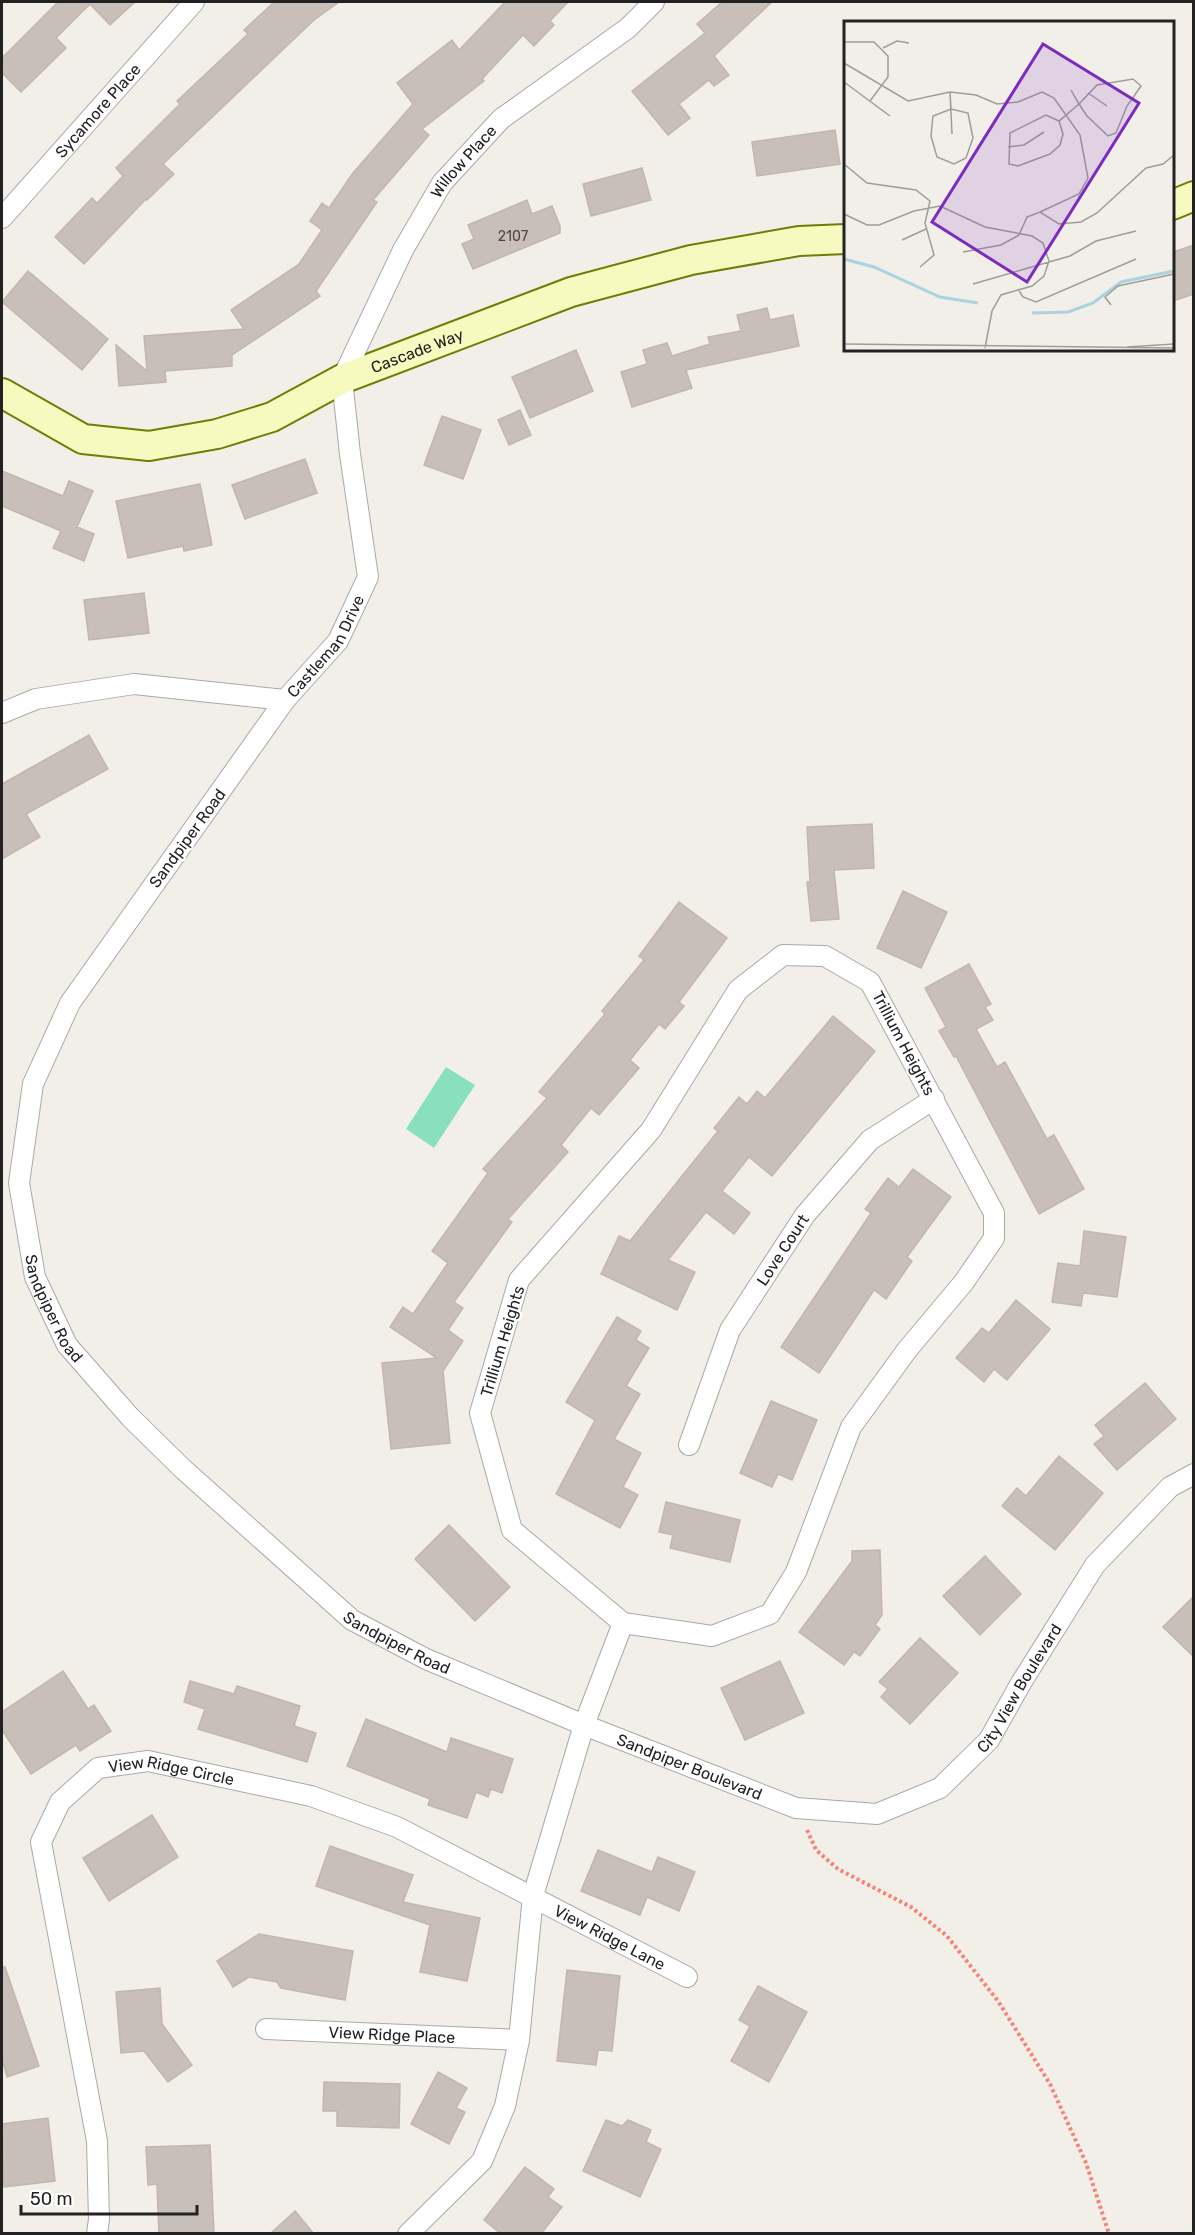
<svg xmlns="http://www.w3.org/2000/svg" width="1195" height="2235" font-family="Rubik,sans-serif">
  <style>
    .pitch { fill: #88e0be }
    .building { fill: #c7bfb8; stroke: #c4b6ab; stroke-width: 1.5 }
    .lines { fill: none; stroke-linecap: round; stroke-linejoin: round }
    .street-casing { stroke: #a9a9a9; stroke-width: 22 }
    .secondary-casing { stroke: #707d05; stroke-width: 32 }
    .path { stroke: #fa8072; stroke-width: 4; stroke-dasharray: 3 3; stroke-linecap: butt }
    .street { stroke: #fff; stroke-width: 20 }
    .secondary { stroke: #f7fabf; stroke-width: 28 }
    .labels { text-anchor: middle; stroke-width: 4.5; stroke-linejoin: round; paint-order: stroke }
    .number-label { font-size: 14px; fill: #4b4948 }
    .street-label { font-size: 16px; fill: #222; stroke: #fff }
    .inset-river { fill: none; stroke: #aad3df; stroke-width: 3 }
    .inset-road { fill: none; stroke: #9f9d99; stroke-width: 1.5 }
    .view { fill: #7b2cbf; fill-opacity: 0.15; stroke: #7b2cbf; stroke-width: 3 }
    .inset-edge { fill: none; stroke: #222; stroke-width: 3 }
  </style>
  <rect width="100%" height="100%" fill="#f2efe9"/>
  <path class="pitch" d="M446,1067L475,1085L434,1148L406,1129Z"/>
  <g class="building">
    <path d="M58,2H135L110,25L90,4L56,38L66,48L21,92L2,73V58Z"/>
    <path d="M274,2H339L314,20L163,164L174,174L147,200L146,199L84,264L55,237L92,198L97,203L123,176L116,168L180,104L177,101L248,34L244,30Z"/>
    <path d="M505,2H568L550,21L554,25L534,46L523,35L482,79L484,81L422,129L429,135L373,200L377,202L316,291L320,296L232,355V366L165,371L166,382L119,386L116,345L147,371L144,336L244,329L231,310L299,264L322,230L310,221L322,203L329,208L353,173L413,104L397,83L452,40L459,50Z"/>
    <path d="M722,2H772L714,56L729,75L714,86L709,80L679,104L690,118L668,135L632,91L705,33L697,24Z"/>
    <path d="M835,130L840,164L757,176L752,142Z"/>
    <path d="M642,168L651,200L591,216L583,184Z"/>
    <path d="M527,200L532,214L552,206L560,226V233L473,269L462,244L474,239L468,225Z"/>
    <path d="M1194,245V294L1173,301V252Z"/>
    <path d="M28,271L108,339L82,370L2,302Z"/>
    <path d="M767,308L770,320L793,315L799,346L686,370L692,388L632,407L621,372L647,364L643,350L667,343L672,356L710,344L708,337L741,331L737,315Z"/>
    <path d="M576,350L593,391L530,418L512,377Z"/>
    <path d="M520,410L531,435L509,445L498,420Z"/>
    <path d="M442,416L481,430L463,479L424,465Z"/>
    <path d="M305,459L317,493L245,519L232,485Z"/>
    <path d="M2,471L63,496L69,481L93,491L77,527L94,534L84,561L53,548L61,531L2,506Z"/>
    <path d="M200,484L212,545L184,551L183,546L128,558L116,501Z"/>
    <path d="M144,593L149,633L89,640L84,600Z"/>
    <path d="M89,735L108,769L26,814L40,837L2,859V784Z"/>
    <path d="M872,824L874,868L834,870L839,919L811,921L807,882H810L807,827Z"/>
    <path d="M903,891L947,912L921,968L877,948Z"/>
    <path d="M679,902L727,938L679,1002L684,1006L665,1029L659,1024L630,1060L639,1068L599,1115L591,1108L561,1145L568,1152L508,1219L512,1222L454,1302L463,1308L448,1330L463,1341L443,1371L450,1443L391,1449L382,1363L437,1358L390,1327L403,1307L413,1314L448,1263L432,1251L488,1173L483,1169L547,1098L539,1092L605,1014L602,1011L644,960L639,956Z"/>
    <path d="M969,964L991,1004L985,1007L993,1020L976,1029L997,1067L1005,1062L1047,1139L1054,1135L1084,1189L1039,1214L956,1056L954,1057L939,1031L946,1027L925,988Z"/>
    <path d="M833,1016L875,1051L772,1176L749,1157L722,1191L750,1213L734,1234L706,1212L668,1260L695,1272L677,1310L601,1274L619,1236L630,1241L718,1131L714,1128L739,1097L747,1104L757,1091L765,1098Z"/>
    <path d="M913,1169L951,1197L907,1257L912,1261L886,1299L874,1290L819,1373L781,1347L871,1213L865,1209L888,1178L899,1187Z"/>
    <path d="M1084,1231L1126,1237L1117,1297L1083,1293L1081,1306L1052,1302L1058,1263L1080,1266Z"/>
    <path d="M1016,1300L1050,1329L1007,1380L994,1369L984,1382L956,1358L982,1328L989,1333Z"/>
    <path d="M617,1317L641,1331L636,1340L649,1348L626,1386L640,1394L614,1439L641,1453L623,1487L638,1495L620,1528L556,1494L595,1420L566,1402Z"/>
    <path d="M1145,1383L1176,1419L1117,1470L1094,1444L1104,1436L1095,1425Z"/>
    <path d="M771,1401L817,1420L792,1480L778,1474L772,1487L740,1473Z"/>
    <path d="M1059,1456L1103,1493L1055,1550L1002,1506L1017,1488L1026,1496Z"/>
    <path d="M666,1502L740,1520L730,1562L670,1548L673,1535L659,1532Z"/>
    <path d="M449,1525L510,1587L475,1621L415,1559Z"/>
    <path d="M880,1550L882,1615L875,1625L880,1629L860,1656L854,1652L844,1665L799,1632L852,1561V1551Z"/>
    <path d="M985,1556L1021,1594L980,1635L943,1596Z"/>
    <path d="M1194,1596V1657L1163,1627Z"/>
    <path d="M920,1638L958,1673L910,1724L881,1697L888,1689L879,1682Z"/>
    <path d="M780,1661L804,1713L745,1740L721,1688Z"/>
    <path d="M63,1671L88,1709L94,1705L111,1731L80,1751L76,1745L31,1774L2,1730V1712Z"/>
    <path d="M190,1681L234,1694L237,1686L300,1706L294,1726L316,1733L307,1762L198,1729L205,1709L184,1702Z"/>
    <path d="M366,1719L447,1752L451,1738L513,1759L502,1793L491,1789L488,1797L476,1792L467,1818L428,1805L430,1799L347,1766Z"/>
    <path d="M152,1815L178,1857L109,1901L83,1858Z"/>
    <path d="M330,1846L413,1875L403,1902L480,1918L467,1981L420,1972L430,1925L316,1886Z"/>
    <path d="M598,1850L652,1872L658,1857L695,1872L679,1911L647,1897L640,1915L581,1891Z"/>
    <path d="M259,1934L353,1951L345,2000L281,1988L277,1982L249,1977L233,1987L217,1961Z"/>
    <path d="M2,1967H5L39,2066L7,2077L2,2059Z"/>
    <path d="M567,1970L620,1976L612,2051L598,2050L596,2065L557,2061Z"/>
    <path d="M758,1986L807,2012L769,2082L731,2061L750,2026L739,2020Z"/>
    <path d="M160,1988L162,2024L192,2065L168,2082L144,2051L121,2053L116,1992Z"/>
    <path d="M438,2072L467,2088L456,2108L465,2112L449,2144L411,2124Z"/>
    <path d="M324,2082L400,2084L399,2128L337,2126V2111H323Z"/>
    <path d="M48,2118L55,2181L4,2187L2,2124Z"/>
    <path d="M606,2120L622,2126L628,2120L651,2130L646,2142L661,2149L640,2197L583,2171Z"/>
    <path d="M210,2145L214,2234H159L157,2184L148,2185L146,2147Z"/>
    <path d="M525,2167L554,2189L548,2197L562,2207L541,2234H501L484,2220Z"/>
    <path d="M295,2211L314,2234H270Z"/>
  </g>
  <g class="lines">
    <defs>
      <g id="street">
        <path id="s1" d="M2,218L194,2"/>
        <path id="s2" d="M285,700L70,1003L33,1084L19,1183L35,1277L67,1345L130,1417L183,1469L352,1620L426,1659L584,1725L796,1808L877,1814L940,1788L989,1740L1021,1683L1095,1565L1170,1487L1194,1474"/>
        <path id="s3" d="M2,713L36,699L134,684L285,700L338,641L368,577L350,454L342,379L403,250L442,183L501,119L628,28L654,2"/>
        <path id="s4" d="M689,1445L730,1330L805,1215L870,1140L934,1099"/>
        <path id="s5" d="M266,2029L519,2040"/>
        <path id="s6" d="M97,2234L99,2219L97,2141L41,1842L60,1802L98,1768L148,1761L199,1772L311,1796L397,1827L687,1977"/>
        <path d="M408,2234L482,2161L505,2106L519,2040L533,1896L584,1725L623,1623L712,1636L770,1614L796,1572L851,1427L907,1350L964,1282L994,1238V1213L870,982L825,956L783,955L738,990L651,1130L519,1280L480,1413L512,1530L623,1623"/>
      </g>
      <g id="secondary">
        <path d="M1172,205L1194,196"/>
        <path id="s7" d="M2,393L83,439L149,446L217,434L272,417L342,379L571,292L691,260L799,241L846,239"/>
      </g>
    </defs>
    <use href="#street" class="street-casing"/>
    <use href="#secondary" class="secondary-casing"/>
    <path class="path" d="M807,1830L816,1850L838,1869L911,1907L947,1936L998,2001L1050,2084L1086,2163L1109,2234"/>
    <use href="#street" class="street"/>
    <use href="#secondary" class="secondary"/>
  </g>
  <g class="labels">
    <g class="number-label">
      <text x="513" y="241">2107</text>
    </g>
    <g class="street-label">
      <text dy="6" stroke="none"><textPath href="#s1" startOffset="144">Sycamore Place</textPath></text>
      <text dy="6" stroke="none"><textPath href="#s3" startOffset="888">Willow Place</textPath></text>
      <text dy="6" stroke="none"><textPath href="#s7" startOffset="446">Cascade Way</textPath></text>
      <text dy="6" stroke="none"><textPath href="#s3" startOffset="356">Castleman Drive</textPath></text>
      <text transform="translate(187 838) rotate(-54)" y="6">Sandpiper Road</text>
      <text transform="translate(904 1043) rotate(62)" y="6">Trillium Heights</text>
      <text dy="6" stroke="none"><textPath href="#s4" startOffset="218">Love Court</textPath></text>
      <text dy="6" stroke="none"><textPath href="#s2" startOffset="692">Sandpiper Road</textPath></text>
      <text transform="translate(502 1341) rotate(-73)" y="6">Trillium Heights</text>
      <text dy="6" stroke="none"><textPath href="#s2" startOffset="1178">Sandpiper Road</textPath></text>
      <text dy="6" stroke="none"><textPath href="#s2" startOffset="1888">City View Boulevard</textPath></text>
      <text dy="6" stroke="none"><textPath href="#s2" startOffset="1496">Sandpiper Boulevard</textPath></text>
      <text dy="6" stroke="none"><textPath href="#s6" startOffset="567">View Ridge Circle</textPath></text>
      <text dy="6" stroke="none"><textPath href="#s6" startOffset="1041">View Ridge Lane</textPath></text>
      <text dy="6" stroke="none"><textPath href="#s5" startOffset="126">View Ridge Place</textPath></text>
    </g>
  </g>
  <g transform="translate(844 21)">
    <rect width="330" height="330" fill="#f2efe9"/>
    <path class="inset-river" d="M0,238L30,246L96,276L134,282M188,292L224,291L249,282L277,261L330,250"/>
    <path class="inset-road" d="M0,21H30L44,35V56L26,80M39,27L53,20L65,22M0,42L64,80L106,71L132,74L153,83L174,81L198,71L210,77L236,114L244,157L235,173L196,191M0,61L46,95M244,72L263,85M107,88L124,92L129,117L122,137L110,143L93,136L87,115L89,95ZM107,88L106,71L108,113M215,100L219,113L216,124L206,133L174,145L165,143L166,112L202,94L215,100L235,83L253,64L289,58L297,65L283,85L272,112L264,115L243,95L235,83L227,69M164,126L180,124L200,111M0,143L23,162L72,169L86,180L81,202L90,234L76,246M0,193L23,204H35L70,190L96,185L141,206L188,215L199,222L205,240L200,255L188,265L157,274L148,290L141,327M58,219L82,208M119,231L157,224L175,214L183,196L196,191L215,203L237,201L253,192L302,147L319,143L330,134M129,263L226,235L252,220L292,210M174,268L179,276L192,281L292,238M267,284L261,276L274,265L330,253M0,323L330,327M283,326L330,323"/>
    <path class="view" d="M199,23L295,82L183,261L88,201Z"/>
    <rect width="330" height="330" class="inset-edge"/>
  </g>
  <rect width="1195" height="2235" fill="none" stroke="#222222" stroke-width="6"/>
  <path d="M21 2205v9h176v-9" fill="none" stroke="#222222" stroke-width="3"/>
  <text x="30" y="2205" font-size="18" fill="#222222" stroke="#ffffff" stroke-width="4.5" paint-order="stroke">50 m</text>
</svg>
